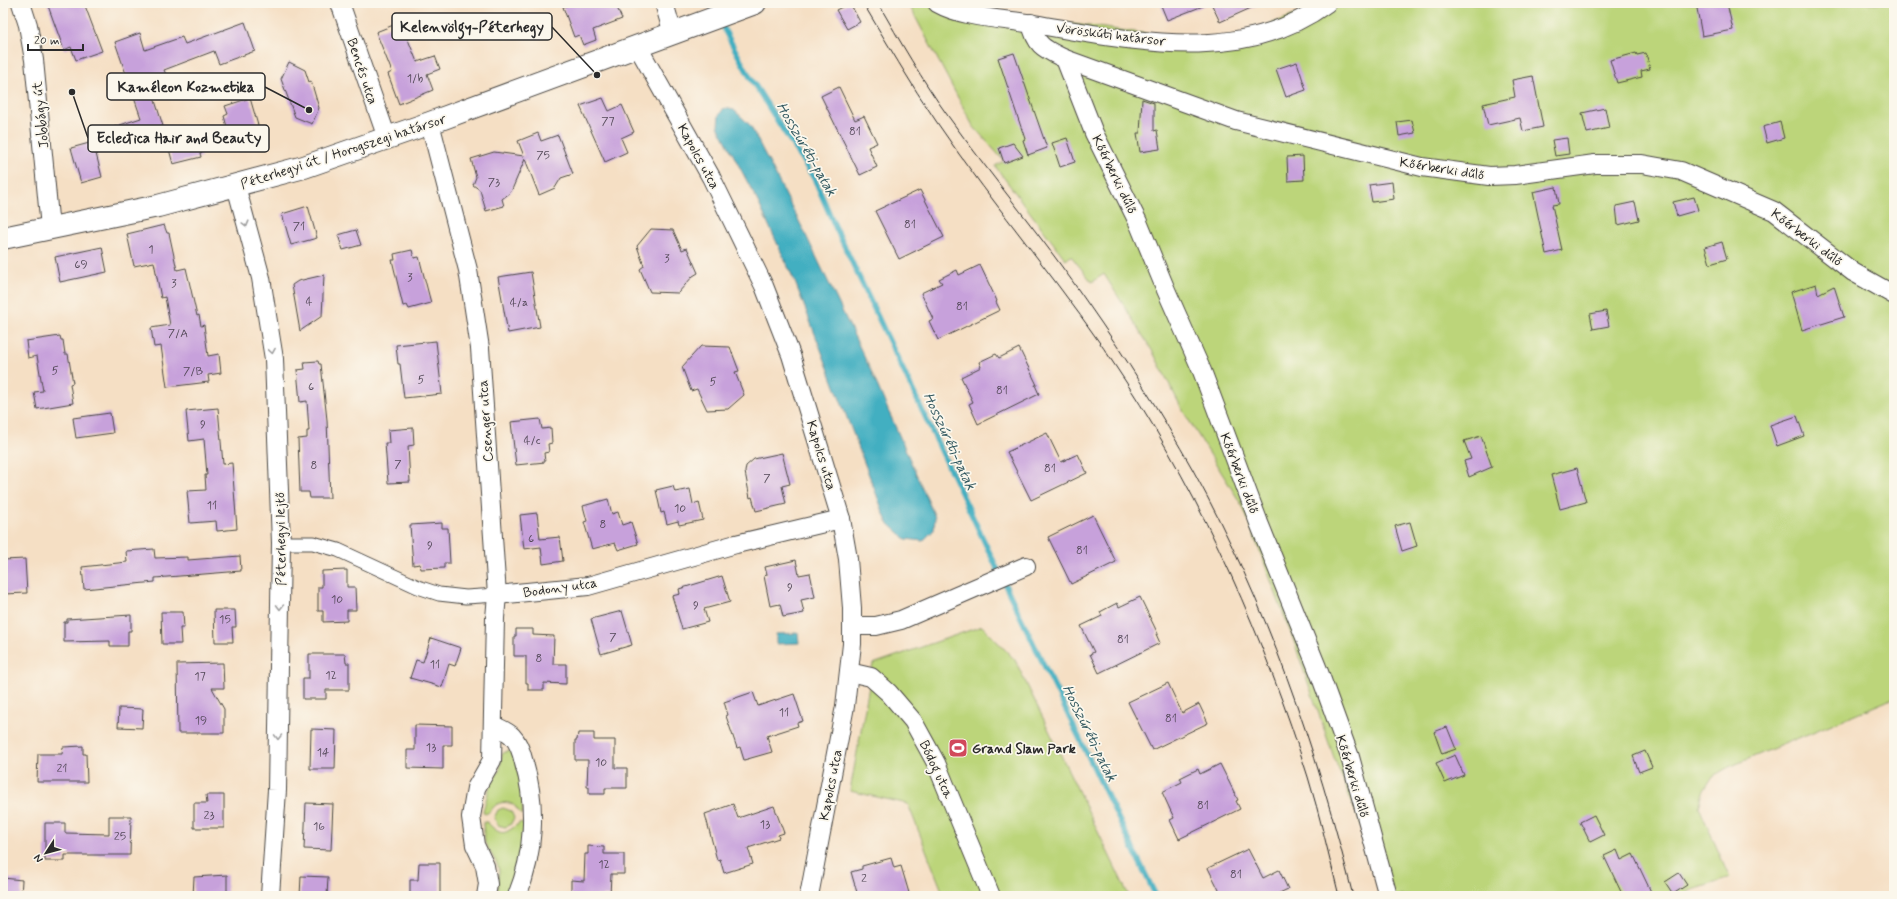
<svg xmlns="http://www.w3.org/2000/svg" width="1897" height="899" font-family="Mynerve,sans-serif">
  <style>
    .green { fill: #bcd57a; stroke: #748052 }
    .water { fill: #43afc1; stroke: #376d76 }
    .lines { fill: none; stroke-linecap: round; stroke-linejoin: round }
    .stream { stroke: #43afc1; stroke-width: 5.5 }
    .building { fill: #c7a1db }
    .pedestrian-casing { stroke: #494642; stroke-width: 15 }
    .minor-casing { stroke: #494642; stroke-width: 20 }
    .tertiary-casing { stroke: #494642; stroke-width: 24 }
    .pedestrian { stroke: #fff; stroke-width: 13 }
    .minor { stroke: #fff; stroke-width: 18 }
    .tertiary { stroke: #fff; stroke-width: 22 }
    .tram { stroke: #2b2b2b; stroke-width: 1 }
    .oneway { stroke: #a0a0a0 }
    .labels { text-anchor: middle; stroke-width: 3.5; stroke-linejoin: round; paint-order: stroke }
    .number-label { font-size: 12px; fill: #524857 }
    .street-label { font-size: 14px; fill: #2b2b2b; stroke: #fbf7ec }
    .poi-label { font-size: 14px; font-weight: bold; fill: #2b2b2b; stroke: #fbf7ec; text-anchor: start }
    .water-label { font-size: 15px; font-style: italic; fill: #335960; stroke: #fbf7ec }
    .leader { fill: none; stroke: #2b2b2b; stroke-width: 1.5 }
    .callout-dot { fill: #2b2b2b; stroke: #fbf7ec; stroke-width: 1.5 }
    .callout { fill: #fbf7ec; stroke: #2b2b2b; stroke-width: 1.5 }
    .callout-label { font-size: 15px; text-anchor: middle; font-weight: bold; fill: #2b2b2b }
  </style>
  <rect width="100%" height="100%" fill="#fbf7ec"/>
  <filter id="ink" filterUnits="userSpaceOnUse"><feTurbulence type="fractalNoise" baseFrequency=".025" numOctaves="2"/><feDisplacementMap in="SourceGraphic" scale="8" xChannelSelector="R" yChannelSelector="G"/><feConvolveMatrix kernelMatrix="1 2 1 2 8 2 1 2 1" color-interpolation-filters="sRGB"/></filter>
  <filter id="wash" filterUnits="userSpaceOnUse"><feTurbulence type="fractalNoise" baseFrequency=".012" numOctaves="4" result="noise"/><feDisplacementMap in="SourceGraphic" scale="16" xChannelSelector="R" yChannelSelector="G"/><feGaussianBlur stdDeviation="0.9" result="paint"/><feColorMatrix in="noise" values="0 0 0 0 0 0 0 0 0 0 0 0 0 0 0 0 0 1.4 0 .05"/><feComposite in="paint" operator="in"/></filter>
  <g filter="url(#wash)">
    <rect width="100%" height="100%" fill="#f5dfc4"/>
    <g class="green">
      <path d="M908,3H937L943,7L1219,43L1327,3H1894V698L1729,767L1713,776L1703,792L1699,807L1730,878L1674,896H1388L1383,880L1333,755L1293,639L1243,507L1183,411L1153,352L1104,274L1092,282L1071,256L1066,260L995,166L1004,161L973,126Z"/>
      <path d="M982,626L1015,660L1129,896H944L908,804L850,791L873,664Z"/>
      <path d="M507,751H512L520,775L523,814H521L513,804C493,798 495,811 485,814L483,811L490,786L500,769L502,754Z"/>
      <path d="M503,808L511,811L514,818L510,825L505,827L498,825L494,818L498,810Z"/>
      <path d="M487,822C503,839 505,833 521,822L525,825L518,864L509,896H498L497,894L499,870L497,864L485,843L483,825L484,822Z"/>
    </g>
    <g class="water">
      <path d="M724,108L734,110L750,125L803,229L871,371L935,517L934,530L923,541L906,539L887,522L795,282L759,204L718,126L719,115Z"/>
      <path d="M798,633L799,643L776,644V634Z"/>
    </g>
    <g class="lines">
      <g class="stream">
        <path d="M710,3L715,12"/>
        <path d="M719,20L751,79L815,180L833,222L994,562L1156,896"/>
      </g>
    </g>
    <g id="blocks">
      <g class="building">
        <path d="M47,3H84L102,51L76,60L71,47L64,50Z"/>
        <path d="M574,3H615L622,19L593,30L596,40L583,45L579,35L574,37L563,7Z"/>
        <path d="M850,3L860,22L847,29L836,10Z"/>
        <path d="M1160,3H1208V4L1167,20Z"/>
        <path d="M1211,3H1262L1220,22Z"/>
        <path d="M1696,3H1727L1733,30L1702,36Z"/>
        <path d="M245,22L255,51L219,64L214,51L164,70L170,84L152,91L163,126L119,141L114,127L141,118L115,42L140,33L145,50L182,37L185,44Z"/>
        <path d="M401,22L417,62L435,56L440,69L427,74L433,90L399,104L388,74L392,72L376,32Z"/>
        <path d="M1014,53L1047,148L1028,155L1023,140L1025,139L998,58Z"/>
        <path d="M1636,53L1637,55L1646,53L1650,69L1641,71L1642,77L1617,83L1610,60Z"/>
        <path d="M289,62L305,70L309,82L311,81L319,108L312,124L295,117L281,79Z"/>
        <path d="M1297,62L1306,90L1286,97L1276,69Z"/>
        <path d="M1533,76L1543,127L1523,131L1520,118L1488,125L1483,104L1515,97L1512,80Z"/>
        <path d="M839,87L855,120L864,116L877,143L868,147L877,167L860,175L821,96Z"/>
        <path d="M250,98L262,139L233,148L224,116L228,114L225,106Z"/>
        <path d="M603,98L609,111L622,105L634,132L621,138L627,152L605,162L580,106Z"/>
        <path d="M1142,99L1154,103V131L1157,130L1160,149L1140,152L1137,133H1140Z"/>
        <path d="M1605,108L1609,128L1587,133L1582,113Z"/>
        <path d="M1412,120L1415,133L1399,136L1397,122Z"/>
        <path d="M1780,122L1784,138L1767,143L1763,127Z"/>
        <path d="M194,131L195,134H197L202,152L200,153L201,157L173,164L166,138Z"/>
        <path d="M538,133L541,141L558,135L573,174L561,178L555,188L539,195L525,159L511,192L502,199L504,206L486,211L480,190L473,185L476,177L471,159L494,152L524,156L518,141Z"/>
        <path d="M1067,138L1075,162L1060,167L1052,143Z"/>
        <path d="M1567,138L1569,154L1555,156L1552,140Z"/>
        <path d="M93,142L102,177L81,183L71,148Z"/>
        <path d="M1013,143L1023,156L1004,163L999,148Z"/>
        <path d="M1303,156L1304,180L1288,181L1287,157Z"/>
        <path d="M1392,182L1394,199L1372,202L1369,185Z"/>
        <path d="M1556,187L1559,204L1552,205L1562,250L1546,254L1533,192Z"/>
        <path d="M920,190L944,237L899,259L875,211Z"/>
        <path d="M1694,197L1698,210L1677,216L1673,202Z"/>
        <path d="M1635,202L1639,220L1618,225L1616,206Z"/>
        <path d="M308,206L317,238L291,245L282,214Z"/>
        <path d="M164,225L167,233H169L177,270L186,268L197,316L199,315L201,326L204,325L208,356L219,354L221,373L208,375L209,382L167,387L161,346L154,347L151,328L170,325L165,297L161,298L154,262L134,266L127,234Z"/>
        <path d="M651,229L673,230L682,250L687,248L698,273L693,276L678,293L650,292L640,269L644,266L637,246Z"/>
        <path d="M356,230L361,245L343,250L338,235Z"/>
        <path d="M1722,242L1727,259L1710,264L1705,247Z"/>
        <path d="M102,247L107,272L60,282L55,257Z"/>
        <path d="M412,250L414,258L419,257L431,303L409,309L407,305L403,306L392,260H395L394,254Z"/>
        <path d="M980,265L997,301L996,302L1000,310L938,340L929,321L933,319L921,293L942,283L939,279L957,270L959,275Z"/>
        <path d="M531,272L540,327L508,333L498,277Z"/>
        <path d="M324,275L322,316L300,331L292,285L298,281Z"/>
        <path d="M1816,284L1818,294L1834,286L1844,317L1802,330L1791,292Z"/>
        <path d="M1606,311L1609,326L1593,329L1590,314Z"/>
        <path d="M60,336L61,340H63L65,354H68L73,383L70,384L73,403L37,409L34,392L43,391L37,356L28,358L26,341Z"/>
        <path d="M436,341L442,394L404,398L400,364H398L396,345Z"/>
        <path d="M701,346L730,347L739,371L735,372L744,395L728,409L707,410L697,389L691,391L682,367Z"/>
        <path d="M1019,348L1037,385H1035L1039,394L978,424L969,404L973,402L961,377L981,367L979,362L996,354L999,358Z"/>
        <path d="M318,361L319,364H321L327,420L330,498H310L309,492H300L298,439L307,438V431H309L307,401L300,402L297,370L305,369L304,362Z"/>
        <path d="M218,408L223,464L232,463L237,529L217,531L216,521L190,523L187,491L206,490L205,475H207L204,439L189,441L186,411Z"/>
        <path d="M110,413L113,433L76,438L73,418Z"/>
        <path d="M1797,416L1804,436L1777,446L1770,425Z"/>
        <path d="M540,419L542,429L551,428L552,443L548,444L549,452L544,453L545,462L516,465L511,422Z"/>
        <path d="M413,428L414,445L408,446L410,482L388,483L385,443H389L388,430Z"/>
        <path d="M1047,433L1061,462L1078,454L1087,473L1031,500L1007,452Z"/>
        <path d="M1481,436L1492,467L1469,477L1464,461L1471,459L1464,441Z"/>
        <path d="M782,453L790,484L782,486L786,504L756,511L752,497L750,498L745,472L746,466L754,459Z"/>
        <path d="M1577,468L1586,502L1560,509L1551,475Z"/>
        <path d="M673,486L675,492L690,489L693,504L699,502L703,520L679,525L678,521L667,524L664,512L661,513L656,490Z"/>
        <path d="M608,499L612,514L618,512L622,525L631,522L638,544L618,550L615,543L592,549L584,522L587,521L583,506Z"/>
        <path d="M537,513L540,539L560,537L563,561L543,564L541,547L524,549L520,515Z"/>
        <path d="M1093,515L1116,562L1071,584L1048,537Z"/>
        <path d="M1410,522L1417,546L1402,551L1395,526Z"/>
        <path d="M442,523V528H448L450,563H444V568L421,569L420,564L413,565L410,525Z"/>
        <path d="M154,549L155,558L188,557V560L240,556L241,571L155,578V582L84,589L82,567L127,562L126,551Z"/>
        <path d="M25,559L27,593L3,594V560Z"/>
        <path d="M796,560L799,575L810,573L815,597L801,600L804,613L783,617L780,604L770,606L764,576L767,575L765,567Z"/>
        <path d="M347,570V587H355L356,610H347V621L323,622V611H318V587H322V571Z"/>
        <path d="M722,576L730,602L704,609L708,622L682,629L672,596L680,594L679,589Z"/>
        <path d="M1140,597L1158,634H1156L1160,643L1099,673L1090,654L1094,652L1081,626L1102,616L1100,612L1117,603L1119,607Z"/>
        <path d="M214,610H235L236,627H232L233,642H215Z"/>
        <path d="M622,611L632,645L601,654L591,619Z"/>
        <path d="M161,612H183L184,628H180L181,644H162Z"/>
        <path d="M131,615V631H128V646H110V641L64,642V622H67V619Z"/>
        <path d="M516,629H533V635L554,636L553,664H566V684L544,683V690H528V683H526V656H514V636H516Z"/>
        <path d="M431,638L461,648L455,666L449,664L442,687L410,678L416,660L423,662Z"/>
        <path d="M309,654H345L346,663H349V690H326V699H303V678H309Z"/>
        <path d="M223,663L224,688H212L224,709V733H178L177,664Z"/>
        <path d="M1168,683L1182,713L1199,704L1208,723L1152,750L1128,702Z"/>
        <path d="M753,692L758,706L794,694L803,721L797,723L798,726L767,736L772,752L744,760L740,747L737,748L726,716L728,715L724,702Z"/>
        <path d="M119,708L143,709L142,728L118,727Z"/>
        <path d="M415,725L452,726V745H443V769L407,768V750H415Z"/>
        <path d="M1447,727L1456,749L1442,754L1434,732Z"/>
        <path d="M311,729L336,730L335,769H310Z"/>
        <path d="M578,733H594V740H615V768H627V788H605V794H589V787H587L588,760H575V740H577Z"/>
        <path d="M83,746V754H86L87,782H37L38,754H62L63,747Z"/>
        <path d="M1645,751L1652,767L1639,772L1633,756Z"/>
        <path d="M1455,755L1464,775L1445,783L1436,763Z"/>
        <path d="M1220,764L1238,800L1236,801L1240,809L1179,839L1170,820L1174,818L1162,792L1182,782L1180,778L1198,769L1200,774Z"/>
        <path d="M206,795H224V828H194V803H207Z"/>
        <path d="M306,803L333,804L331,850L304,849Z"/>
        <path d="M733,804L738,818L774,806L784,833L778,835L779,838L748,848L753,864L724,873L720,859L717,860L705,814Z"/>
        <path d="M1594,815L1604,835L1590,842L1580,822Z"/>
        <path d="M109,816H131L130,855H65V861H45V823H65V833L109,834Z"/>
        <path d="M588,846L604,847V854H624V874H611L610,896H571V880L584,881L585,854H588Z"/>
        <path d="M1248,849L1263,878L1279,870L1288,889L1273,896H1222L1208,868Z"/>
        <path d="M1617,850L1621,860L1633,854L1653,896H1623L1604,856Z"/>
        <path d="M891,858L894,868L901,866L909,893L900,896H858L851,872L862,869V866Z"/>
        <path d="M419,863H440V896H410V880H418Z"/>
        <path d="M1679,873L1687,885L1673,894L1665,882Z"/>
        <path d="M227,875V896H193L194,877Z"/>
        <path d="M301,876L328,877L327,896H300Z"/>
        <path d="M3,878L22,880L21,896H3Z"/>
      </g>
    </g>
  </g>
  <g filter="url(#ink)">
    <use href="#blocks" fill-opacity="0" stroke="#494642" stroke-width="1"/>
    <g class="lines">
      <defs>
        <path id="pedestrian" d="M281,543H313L338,550L418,587L439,594L466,597L497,595"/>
        <g id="minor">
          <path d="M21,3L28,25L34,60L50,228"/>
          <path d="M340,3L387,138"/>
          <path d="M664,3L673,34"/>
          <path d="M937,3C963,18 1005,19 1034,24C1131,40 1241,67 1327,3"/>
          <path d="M1031,23C1036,47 1045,49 1065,59L1094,133L1138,222L1166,290L1202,371L1259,523L1319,672L1350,757L1388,896"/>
          <path d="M638,47L711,177L764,286L791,355L841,519L848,559L852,608V644L845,706L809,896"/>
          <path d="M1065,59L1236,121L1422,167L1489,176L1515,175L1595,164H1642L1681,171L1774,211L1853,272L1894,295"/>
          <path d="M430,123L468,270L480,348L497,595L495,618L492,760L476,788L471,817L475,845L485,866L488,884L486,896"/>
          <path d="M236,186L261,278L274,359L281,543L277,790L270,896"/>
          <path d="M497,595L588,586L736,544L841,519"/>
          <path d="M852,626H876L901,620L1026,566"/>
          <path d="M849,672L871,677L889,693L913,721L936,763L991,896"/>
          <path d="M493,725C499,728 507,731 512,736C519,743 522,754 524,763C537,806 534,854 517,896"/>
        </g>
        <path id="tertiary" d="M3,238L158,206L304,167L430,123L755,3"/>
      </defs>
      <use href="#pedestrian" class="pedestrian-casing"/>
      <use href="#minor" class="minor-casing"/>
      <use href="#tertiary" class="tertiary-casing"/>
      <use href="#pedestrian" class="pedestrian"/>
      <use href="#minor" class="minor"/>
      <use href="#tertiary" class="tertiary"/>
      <g class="tram">
        <path d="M863,3C887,43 910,83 936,121C996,210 1068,291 1126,382C1204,502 1265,640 1308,777C1320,816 1329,856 1339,896"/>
        <path d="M878,3C900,41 922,80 948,116C994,180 1045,240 1089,305C1126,358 1161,413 1193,470C1266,603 1317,748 1353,896"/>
      </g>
    </g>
    <defs><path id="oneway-chevron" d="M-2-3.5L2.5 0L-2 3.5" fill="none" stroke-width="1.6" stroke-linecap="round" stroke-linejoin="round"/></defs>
    <g class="oneway">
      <use href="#oneway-chevron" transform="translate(246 224) rotate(75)"/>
      <use href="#oneway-chevron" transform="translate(272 351) rotate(81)"/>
      <use href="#oneway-chevron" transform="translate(280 607) rotate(91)"/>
      <use href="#oneway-chevron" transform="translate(278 737) rotate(91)"/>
    </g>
  </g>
  <defs>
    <symbol id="stadium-square" viewBox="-11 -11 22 22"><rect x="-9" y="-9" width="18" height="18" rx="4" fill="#d1495b" stroke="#fbf7ec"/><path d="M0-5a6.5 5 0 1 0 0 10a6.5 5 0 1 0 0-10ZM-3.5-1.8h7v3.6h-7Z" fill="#fff"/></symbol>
  </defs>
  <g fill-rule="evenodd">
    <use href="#stadium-square" x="947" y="737" width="22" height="22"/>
  </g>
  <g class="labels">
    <g class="number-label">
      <text x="415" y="82">1/b</text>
      <text x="608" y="125">77</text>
      <text x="855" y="135">81</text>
      <text x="543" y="159">75</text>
      <text x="494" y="186">73</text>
      <text x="910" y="228">81</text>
      <text x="299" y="230">71</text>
      <text x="151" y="253">1</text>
      <text x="667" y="262">3</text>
      <text x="81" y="268">69</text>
      <text x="410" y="281">3</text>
      <text x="174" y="287">3</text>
      <text x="309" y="305">4</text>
      <text x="519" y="306">4/a</text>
      <text x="962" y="310">81</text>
      <text x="178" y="337">7/A</text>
      <text x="55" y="374">5</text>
      <text x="193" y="375">7/B</text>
      <text x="421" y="383">5</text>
      <text x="713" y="385">5</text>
      <text x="311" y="390">6</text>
      <text x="1002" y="394">81</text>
      <text x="203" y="428">9</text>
      <text x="532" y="444">4/c</text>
      <text x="398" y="468">7</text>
      <text x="314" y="469">8</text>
      <text x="1050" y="472">81</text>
      <text x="767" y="482">7</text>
      <text x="212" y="509">11</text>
      <text x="680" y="512">10</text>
      <text x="603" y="528">8</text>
      <text x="531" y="542">6</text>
      <text x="430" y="549">9</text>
      <text x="1082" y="554">81</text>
      <text x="790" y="591">9</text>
      <text x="337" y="603">10</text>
      <text x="696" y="609">9</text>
      <text x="225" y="623">15</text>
      <text x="613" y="641">7</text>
      <text x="1123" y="643">81</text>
      <text x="539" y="662">8</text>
      <text x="435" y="668">11</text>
      <text x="331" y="679">12</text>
      <text x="200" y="680">17</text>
      <text x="784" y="716">11</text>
      <text x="1171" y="722">81</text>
      <text x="201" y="724">19</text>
      <text x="431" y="751">13</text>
      <text x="323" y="756">14</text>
      <text x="601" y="766">10</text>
      <text x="62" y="772">21</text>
      <text x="1203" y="809">81</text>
      <text x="209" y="819">23</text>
      <text x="765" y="828">13</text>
      <text x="319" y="830">16</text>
      <text x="120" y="840">25</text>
      <text x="604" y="868">12</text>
      <text x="1236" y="878">81</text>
      <text x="864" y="882">2</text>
    </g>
    <g class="street-label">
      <text transform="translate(1111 34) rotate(7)" y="5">Vöröskúti határsor</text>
      <text transform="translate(363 71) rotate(71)" y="5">Bencés utca</text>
      <text transform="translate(40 115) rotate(-96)" y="5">Jobbágy út</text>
      <text transform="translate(343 151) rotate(-18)" y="5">Péterhegyi út / Horogszegi határsor</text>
      <text transform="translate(699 156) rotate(61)" y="5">Kapolcs utca</text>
      <text transform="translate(1442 168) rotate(9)" y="5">Kőérberki dűlő</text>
      <text transform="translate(1115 174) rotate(64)" y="5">Kőérberki dűlő</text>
      <text transform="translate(1807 237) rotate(37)" y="5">Kőérberki dűlő</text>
      <text transform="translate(485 421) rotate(-94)" y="5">Csenger utca</text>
      <text transform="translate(822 455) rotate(73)" y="5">Kapolcs utca</text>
      <text transform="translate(1240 473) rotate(69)" y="5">Kőérberki dűlő</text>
      <text transform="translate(280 539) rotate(-91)" y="5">Péterhegyi lejtő</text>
      <text transform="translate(560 587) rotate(-8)" y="5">Bodony utca</text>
      <text transform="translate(937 769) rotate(65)" y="5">Bódog utca</text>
      <text transform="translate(1353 776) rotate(73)" y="5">Kőérberki dűlő</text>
      <text transform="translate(830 785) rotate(-79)" y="5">Kapolcs utca</text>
    </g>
    <g class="poi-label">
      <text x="972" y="753">Grand Slam Park</text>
    </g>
    <g class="water-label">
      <text transform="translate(807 149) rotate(60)" y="5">Hosszúréti-patak</text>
      <text transform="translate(950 441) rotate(65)" y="5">Hosszúréti-patak</text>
      <text transform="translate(1090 733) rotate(64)" y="5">Hosszúréti-patak</text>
    </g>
  </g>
  <path class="leader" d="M597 75L552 27M309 110L265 87M72 92L88 138"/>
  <g class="callout-dot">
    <circle cx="597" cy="75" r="4"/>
    <circle cx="309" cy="110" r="4"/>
    <circle cx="72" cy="92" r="4"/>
  </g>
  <g class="callout">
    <rect x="392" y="13" width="160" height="27" rx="4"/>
    <rect x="107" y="73" width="158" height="27" rx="4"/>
    <rect x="88" y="125" width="181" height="27" rx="4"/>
  </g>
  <g class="callout-label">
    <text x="472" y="32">Kelenvölgy-Péterhegy</text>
    <text x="186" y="92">Kaméleon Kozmetika</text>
    <text x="179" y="143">Eclectica Hair and Beauty</text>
  </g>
  <rect width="1897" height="899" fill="none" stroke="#fbf7ec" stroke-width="16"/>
  <g transform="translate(46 853) rotate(234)" stroke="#fbf7ec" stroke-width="3" paint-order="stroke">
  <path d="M0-3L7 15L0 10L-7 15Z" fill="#2b2b2b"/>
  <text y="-6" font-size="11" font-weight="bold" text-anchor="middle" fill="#2b2b2b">N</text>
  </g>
  <path d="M28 44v6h55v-6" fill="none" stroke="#2b2b2b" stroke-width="2"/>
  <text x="34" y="44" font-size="12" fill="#2b2b2b" stroke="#fbf7ec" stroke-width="3" paint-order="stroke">20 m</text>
</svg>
